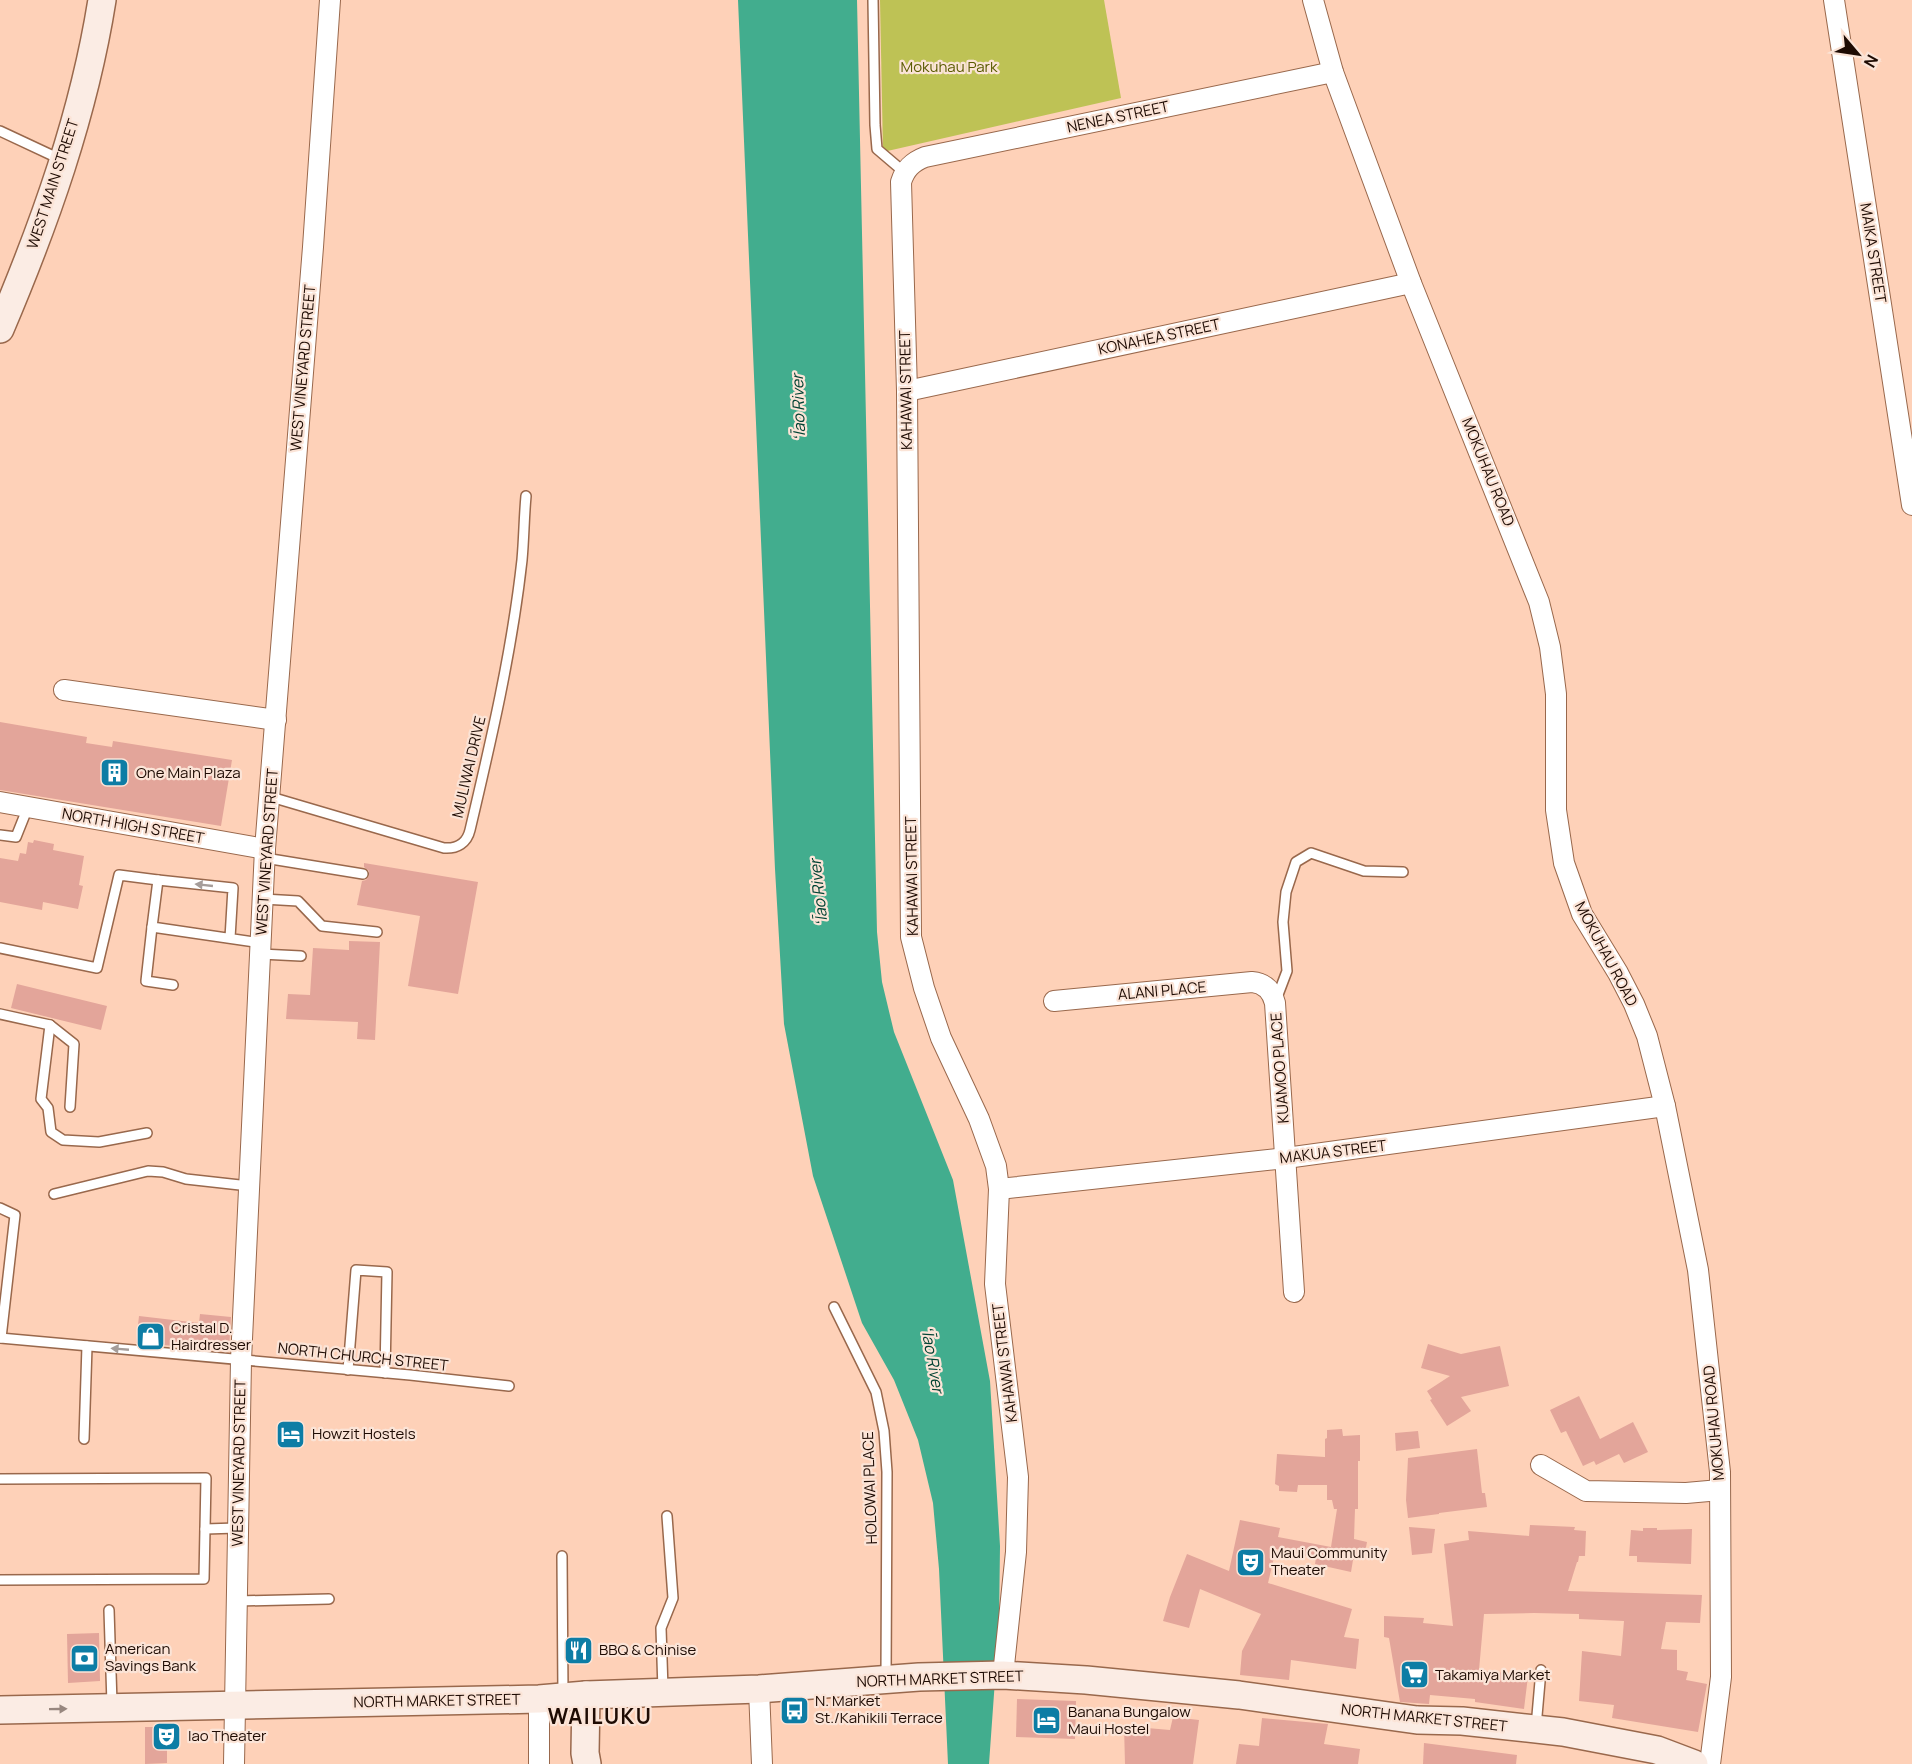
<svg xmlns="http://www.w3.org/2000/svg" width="1912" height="1764" font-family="Manrope,sans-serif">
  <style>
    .green { fill: #bec255 }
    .water { fill: #42ad8e }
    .building { fill: #e3a59a }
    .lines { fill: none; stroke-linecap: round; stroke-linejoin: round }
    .lane-casing { stroke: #99684c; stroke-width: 12 }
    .street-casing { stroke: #99684c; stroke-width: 22 }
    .secondary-casing { stroke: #99684c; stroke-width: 30 }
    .lane { stroke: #fff; stroke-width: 9 }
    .street { stroke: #fff; stroke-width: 20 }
    .secondary { stroke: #fbece4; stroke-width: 27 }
    .oneway { fill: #a59d9a }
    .oneway2 { fill: #98877f }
    .labels { text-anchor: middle; stroke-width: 4.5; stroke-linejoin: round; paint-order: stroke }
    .park-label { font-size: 15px; fill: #5a5b00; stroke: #fbe4d7 }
    .street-label { font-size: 15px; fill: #1e0b03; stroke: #fbe4d7 }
    .poi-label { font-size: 15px; fill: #1e0b03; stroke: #fbe4d7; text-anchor: start }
    .water-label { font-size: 16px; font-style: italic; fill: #004233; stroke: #fbe4d7 }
    .district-label { font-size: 21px; font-weight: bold; letter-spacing: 1.5px; fill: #1e0b03; stroke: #fbe4d7 }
  </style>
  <rect width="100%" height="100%" fill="#fed1b8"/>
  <path class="green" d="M880,0H1104L1121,98L883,152Z"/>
  <path class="water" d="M738,0H857L877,932L882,982L894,1032L953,1180L990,1381L1000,1546L999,1624L989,1764H948L939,1569L933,1503L918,1440L894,1380L862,1323L813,1176L784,1024L775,869Z"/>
  <g class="building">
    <path d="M0,722L87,737L86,743L112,747L113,741L232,760L221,826L0,790Z"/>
    <path d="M34,840L54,844L53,850L84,856L79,885L83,886L78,909L43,902L42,910L0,902V858L18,861L20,853L26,854L28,842L33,843Z"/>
    <path d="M364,863L478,882L458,994L408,986L420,916L357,905L362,881L366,880L369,876V871L364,867Z"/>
    <path d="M349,941L380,942L375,1040L357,1039L358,1022L286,1019L288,994L310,995L313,948L349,950Z"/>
    <path d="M17,984L107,1006L101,1030L11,1008Z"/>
    <path d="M200,1314L231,1317L229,1350L136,1343L139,1316L199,1323Z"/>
    <path d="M1428,1344L1461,1354L1500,1346L1509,1386L1461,1397L1471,1411L1447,1426L1430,1400L1432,1399L1427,1391L1450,1376L1421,1368Z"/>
    <path d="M1579,1396L1600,1439L1633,1422L1648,1452L1624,1463L1619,1454L1596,1465L1594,1461L1583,1466L1566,1431L1561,1433L1550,1410Z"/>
    <path d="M1342,1429L1343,1436L1360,1435V1461H1358V1509H1355L1354,1539L1367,1542L1364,1558L1355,1557L1354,1560H1353L1351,1572L1315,1564L1316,1558L1276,1549L1268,1583L1352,1609L1344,1637L1359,1639L1356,1669L1291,1660L1289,1680L1240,1675L1242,1651L1261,1614L1200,1589L1189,1628L1163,1621L1170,1597L1187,1554L1229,1571L1240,1520L1280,1528L1278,1537L1331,1547L1337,1509H1334L1332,1500H1327V1485H1298L1297,1492L1279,1491V1486L1275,1484L1277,1454L1325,1457V1439L1327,1438V1430Z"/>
    <path d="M1418,1431L1420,1448L1396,1451L1395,1433Z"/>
    <path d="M1477,1449L1482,1493H1485L1487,1507L1439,1513V1514L1408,1518L1406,1500L1408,1458Z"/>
    <path d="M1530,1525L1575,1527L1574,1530L1586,1531L1585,1556H1579L1578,1562H1577L1568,1591L1702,1595L1700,1623L1666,1622L1661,1649L1677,1650V1670L1688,1672L1686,1680L1707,1684L1698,1732L1612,1718L1614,1705L1579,1701L1582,1651L1621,1656L1624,1621L1579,1619V1614L1534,1613L1484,1614L1479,1670L1528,1676L1524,1709L1475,1702V1699L1430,1695L1429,1704L1400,1702L1389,1638L1384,1637V1616L1424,1618L1423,1623L1453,1626L1444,1544L1469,1540L1468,1531L1529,1536Z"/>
    <path d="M1409,1527L1435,1529L1432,1553L1412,1555Z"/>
    <path d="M1643,1528H1657V1530L1692,1529L1691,1564L1637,1562V1556H1629L1631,1530L1643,1531Z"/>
    <path d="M99,1633L100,1681L68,1683L67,1634Z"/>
    <path d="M1017,1699L1076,1701L1075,1739L1016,1737Z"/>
    <path d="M1173,1717L1199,1720L1193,1764H1125L1124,1726L1170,1730Z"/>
    <path d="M1262,1718L1328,1724L1324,1744L1360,1749L1358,1764H1236L1239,1744L1259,1746Z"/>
    <path d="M145,1727H167V1763L145,1764Z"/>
    <path d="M1424,1743L1517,1755L1516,1764H1423Z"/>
  </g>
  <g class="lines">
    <defs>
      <g id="lane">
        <path d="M873,0L875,125L877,149L904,172"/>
        <path d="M0,131L62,160"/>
        <path d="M271,797L444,848C457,849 467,843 470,830C491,741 512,651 522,560C524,538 524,517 526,496"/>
        <path d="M0,835L16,837L28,807"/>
        <path d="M265,858L363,874"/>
        <path d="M263,899L298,901L322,926L377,932"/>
        <path d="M152,927L146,981L173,985"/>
        <path d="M230,938L233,888L158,880L152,927L261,943"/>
        <path d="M0,948L97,968L119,875L158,880"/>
        <path d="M261,954L301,956"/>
        <path d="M1276,1000L1287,971L1283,922L1286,892L1296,862L1311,853L1364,871L1403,872"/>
        <path d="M0,1014L50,1025L74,1044L70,1107"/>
        <path d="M50,1025L41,1099L48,1108L51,1132L63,1140L99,1142L147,1133"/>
        <path d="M54,1194L148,1171L163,1172L186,1179L249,1186"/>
        <path d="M0,1208L15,1215L1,1338"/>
        <path d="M834,1307L876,1392L884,1431L887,1472L886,1677"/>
        <path d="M0,1338L410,1375L509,1386"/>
        <path d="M348,1370L356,1270L387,1272L385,1373"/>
        <path d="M84,1439L87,1346"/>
        <path d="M0,1479L206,1478L204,1579L0,1580"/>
        <path d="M205,1529L237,1528"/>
        <path d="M562,1556L563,1695"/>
        <path d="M237,1601L329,1599"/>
        <path d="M109,1610L112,1704"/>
        <path d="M663,1690L661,1628L673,1598L667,1516"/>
        <path d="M1536,1727L1541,1670"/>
      </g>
      <g id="street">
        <path d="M1313,0L1333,72L1411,283L1539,602L1550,647L1556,694V810L1564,863L1582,914L1618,973L1634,1004L1647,1036L1665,1106L1698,1270L1720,1472L1721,1677L1710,1764"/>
        <path d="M1834,0L1912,505"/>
        <path d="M907,391L1411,283"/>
        <path d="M64,690L276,720"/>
        <path d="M0,802L265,849"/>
        <path d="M1054,1001L1252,982C1265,983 1272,991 1275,1003L1294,1292"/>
        <path d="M999,1189L1286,1158L1665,1106"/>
        <path d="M1541,1465L1586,1491L1686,1493L1720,1490"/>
        <path d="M1003,1675L1016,1552L1018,1477L995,1284L999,1189L996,1166L979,1119L941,1038L924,988L911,937L907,391L901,182C905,169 912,162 925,157L1333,72"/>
        <path d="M759,1689L762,1764"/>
        <path d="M539,1699V1764"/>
        <path d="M234,1764L241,1360L265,849L313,247L330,0"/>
      </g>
      <g id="secondary">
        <path d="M0,329C45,223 84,114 102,0"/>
        <path d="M586,1695L585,1753L587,1764"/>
        <path d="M0,1710L539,1699L586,1695L759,1689L919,1677L1003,1675L1086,1680L1239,1695L1417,1720L1462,1721L1563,1732L1657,1750L1694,1764"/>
      </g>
    </defs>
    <use href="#lane" class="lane-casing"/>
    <use href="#street" class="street-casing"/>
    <use href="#secondary" class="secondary-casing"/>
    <use href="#lane" class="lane"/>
    <use href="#street" class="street"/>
    <use href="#secondary" class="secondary"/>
  </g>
  <defs><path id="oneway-solid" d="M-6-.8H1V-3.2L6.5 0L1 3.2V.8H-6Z" transform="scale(1.5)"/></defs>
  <g class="oneway">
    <use href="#oneway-solid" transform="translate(204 885) rotate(-174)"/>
    <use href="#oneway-solid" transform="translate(120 1349) rotate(-175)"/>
  </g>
  <use class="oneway2" href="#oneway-solid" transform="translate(58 1709) rotate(-1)"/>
  <defs>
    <symbol id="building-square" viewBox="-11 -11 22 22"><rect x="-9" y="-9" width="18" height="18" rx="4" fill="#0d7da5" stroke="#fbe4d7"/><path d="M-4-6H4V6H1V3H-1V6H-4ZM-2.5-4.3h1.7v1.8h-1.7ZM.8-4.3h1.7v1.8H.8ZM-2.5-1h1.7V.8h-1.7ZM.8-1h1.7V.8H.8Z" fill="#fff"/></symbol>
    <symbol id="shop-square" viewBox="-11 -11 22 22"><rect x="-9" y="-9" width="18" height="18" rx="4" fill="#0d7da5" stroke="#fbe4d7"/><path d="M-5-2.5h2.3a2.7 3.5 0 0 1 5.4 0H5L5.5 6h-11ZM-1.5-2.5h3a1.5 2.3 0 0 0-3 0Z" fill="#fff"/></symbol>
    <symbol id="hotel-square" viewBox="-11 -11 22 22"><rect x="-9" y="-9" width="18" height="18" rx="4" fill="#0d7da5" stroke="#fbe4d7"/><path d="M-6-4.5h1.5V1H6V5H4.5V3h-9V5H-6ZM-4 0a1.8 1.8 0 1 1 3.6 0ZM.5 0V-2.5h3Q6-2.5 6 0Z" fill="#fff"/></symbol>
    <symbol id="theatre-square" viewBox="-11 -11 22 22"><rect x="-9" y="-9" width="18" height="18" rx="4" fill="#0d7da5" stroke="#fbe4d7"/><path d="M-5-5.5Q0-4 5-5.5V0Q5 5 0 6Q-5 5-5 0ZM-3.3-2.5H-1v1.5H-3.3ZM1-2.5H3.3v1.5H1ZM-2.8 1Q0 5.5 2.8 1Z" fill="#fff"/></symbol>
    <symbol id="restaurant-square" viewBox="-11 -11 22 22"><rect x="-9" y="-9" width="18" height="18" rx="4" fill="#0d7da5" stroke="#fbe4d7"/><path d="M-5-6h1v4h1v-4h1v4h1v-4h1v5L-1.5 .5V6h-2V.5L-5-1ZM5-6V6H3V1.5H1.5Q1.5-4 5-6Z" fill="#fff"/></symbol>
    <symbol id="bank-square" viewBox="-11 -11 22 22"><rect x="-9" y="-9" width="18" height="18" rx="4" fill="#0d7da5" stroke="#fbe4d7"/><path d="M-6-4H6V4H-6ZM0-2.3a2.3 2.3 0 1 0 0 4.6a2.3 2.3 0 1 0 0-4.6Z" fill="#fff"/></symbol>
    <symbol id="supermarket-square" viewBox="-11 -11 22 22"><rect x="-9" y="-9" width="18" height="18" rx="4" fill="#0d7da5" stroke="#fbe4d7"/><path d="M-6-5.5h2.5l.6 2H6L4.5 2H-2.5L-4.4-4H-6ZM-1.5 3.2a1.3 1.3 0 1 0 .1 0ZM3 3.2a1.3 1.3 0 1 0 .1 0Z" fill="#fff"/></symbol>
    <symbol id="bus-square" viewBox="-11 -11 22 22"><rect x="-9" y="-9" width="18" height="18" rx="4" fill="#0d7da5" stroke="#fbe4d7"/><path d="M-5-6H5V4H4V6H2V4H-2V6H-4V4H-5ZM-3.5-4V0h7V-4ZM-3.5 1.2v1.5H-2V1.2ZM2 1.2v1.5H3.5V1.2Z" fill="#fff"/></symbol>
  </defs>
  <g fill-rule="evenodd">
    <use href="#building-square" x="98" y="756" width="33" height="33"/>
    <use href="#shop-square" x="134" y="1320" width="33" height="33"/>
    <use href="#hotel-square" x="274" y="1418" width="33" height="33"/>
    <use href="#theatre-square" x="1234" y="1546" width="33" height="33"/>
    <use href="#restaurant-square" x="562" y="1634" width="33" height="33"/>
    <use href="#bank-square" x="68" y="1642" width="33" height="33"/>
    <use href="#supermarket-square" x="1398" y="1658" width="33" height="33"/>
    <use href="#bus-square" x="778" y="1694" width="33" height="33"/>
    <use href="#hotel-square" x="1030" y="1704" width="33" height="33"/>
    <use href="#theatre-square" x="150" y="1720" width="33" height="33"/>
  </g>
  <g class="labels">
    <g class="park-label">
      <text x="949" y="72">Mokuhau Park</text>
    </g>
    <g class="street-label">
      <text transform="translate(1118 117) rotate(-12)" y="5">NENEA STREET</text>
      <text transform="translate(53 184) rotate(-72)" y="5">WEST MAIN STREET</text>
      <text transform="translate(1873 253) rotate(81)" y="5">MAIKA STREET</text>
      <text transform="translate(1159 337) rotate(-12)" y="5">KONAHEA STREET</text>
      <text transform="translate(303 368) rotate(-85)" y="5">WEST VINEYARD STREET</text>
      <text transform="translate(906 390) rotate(-91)" y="5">KAHAWAI STREET</text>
      <text transform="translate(1488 472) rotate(68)" y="5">MOKUHAU ROAD</text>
      <text transform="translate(469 767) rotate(-77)" y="5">MULIWAI DRIVE</text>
      <text transform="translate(133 826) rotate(10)" y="5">NORTH HIGH STREET</text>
      <text transform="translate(267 852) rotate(-86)" y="5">WEST VINEYARD STREET</text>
      <text transform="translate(912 876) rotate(-91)" y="5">KAHAWAI STREET</text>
      <text transform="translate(1606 954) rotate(62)" y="5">MOKUHAU ROAD</text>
      <text transform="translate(1162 991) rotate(-5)" y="5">ALANI PLACE</text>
      <text transform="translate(1280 1068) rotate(-94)" y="5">KUAMOO PLACE</text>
      <text transform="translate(1333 1152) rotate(-7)" y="5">MAKUA STREET</text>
      <text transform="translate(363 1357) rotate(6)" y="5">NORTH CHURCH STREET</text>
      <text transform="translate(1005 1363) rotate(-97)" y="5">KAHAWAI STREET</text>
      <text transform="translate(1714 1423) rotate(-95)" y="5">MOKUHAU ROAD</text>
      <text transform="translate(239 1463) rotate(-89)" y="5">WEST VINEYARD STREET</text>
      <text transform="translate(870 1488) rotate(-92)" y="5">HOLOWAI PLACE</text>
      <text transform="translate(940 1679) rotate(-2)" y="5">NORTH MARKET STREET</text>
      <text transform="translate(437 1701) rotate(-1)" y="5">NORTH MARKET STREET</text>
      <text transform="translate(1424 1718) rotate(6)" y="5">NORTH MARKET STREET</text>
    </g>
    <g class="poi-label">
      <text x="136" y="778">One Main Plaza</text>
      <text x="171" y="1333">Cristal D.<tspan x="171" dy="17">Hairdresser</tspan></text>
      <text x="312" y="1439">Howzit Hostels</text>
      <text x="1271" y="1558">Maui Community<tspan x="1271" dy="17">Theater</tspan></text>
      <text x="105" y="1654">American<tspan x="105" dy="17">Savings Bank</tspan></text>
      <text x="599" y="1655">BBQ &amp; Chinise</text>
      <text x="1435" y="1680">Takamiya Market</text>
      <text x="815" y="1706">N. Market<tspan x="815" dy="17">St./Kahikili Terrace</tspan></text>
      <text x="1068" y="1717">Banana Bungalow<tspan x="1068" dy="17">Maui Hostel</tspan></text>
      <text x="188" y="1741">Iao Theater</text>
    </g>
    <g class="water-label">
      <text transform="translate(798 407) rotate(-92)" y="6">ʻĪao River</text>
      <text transform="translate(818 892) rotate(-96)" y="6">ʻĪao River</text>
      <text transform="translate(933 1360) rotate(80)" y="6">ʻĪao River</text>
    </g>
    <g class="district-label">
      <text x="600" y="1724">WAILUKU</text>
    </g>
  </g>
  <g transform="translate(1858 54) rotate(119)" stroke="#fbe4d7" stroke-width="4.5" paint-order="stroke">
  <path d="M0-4.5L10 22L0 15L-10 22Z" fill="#1e0b03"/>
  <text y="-9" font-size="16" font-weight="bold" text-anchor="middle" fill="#1e0b03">N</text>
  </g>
</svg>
